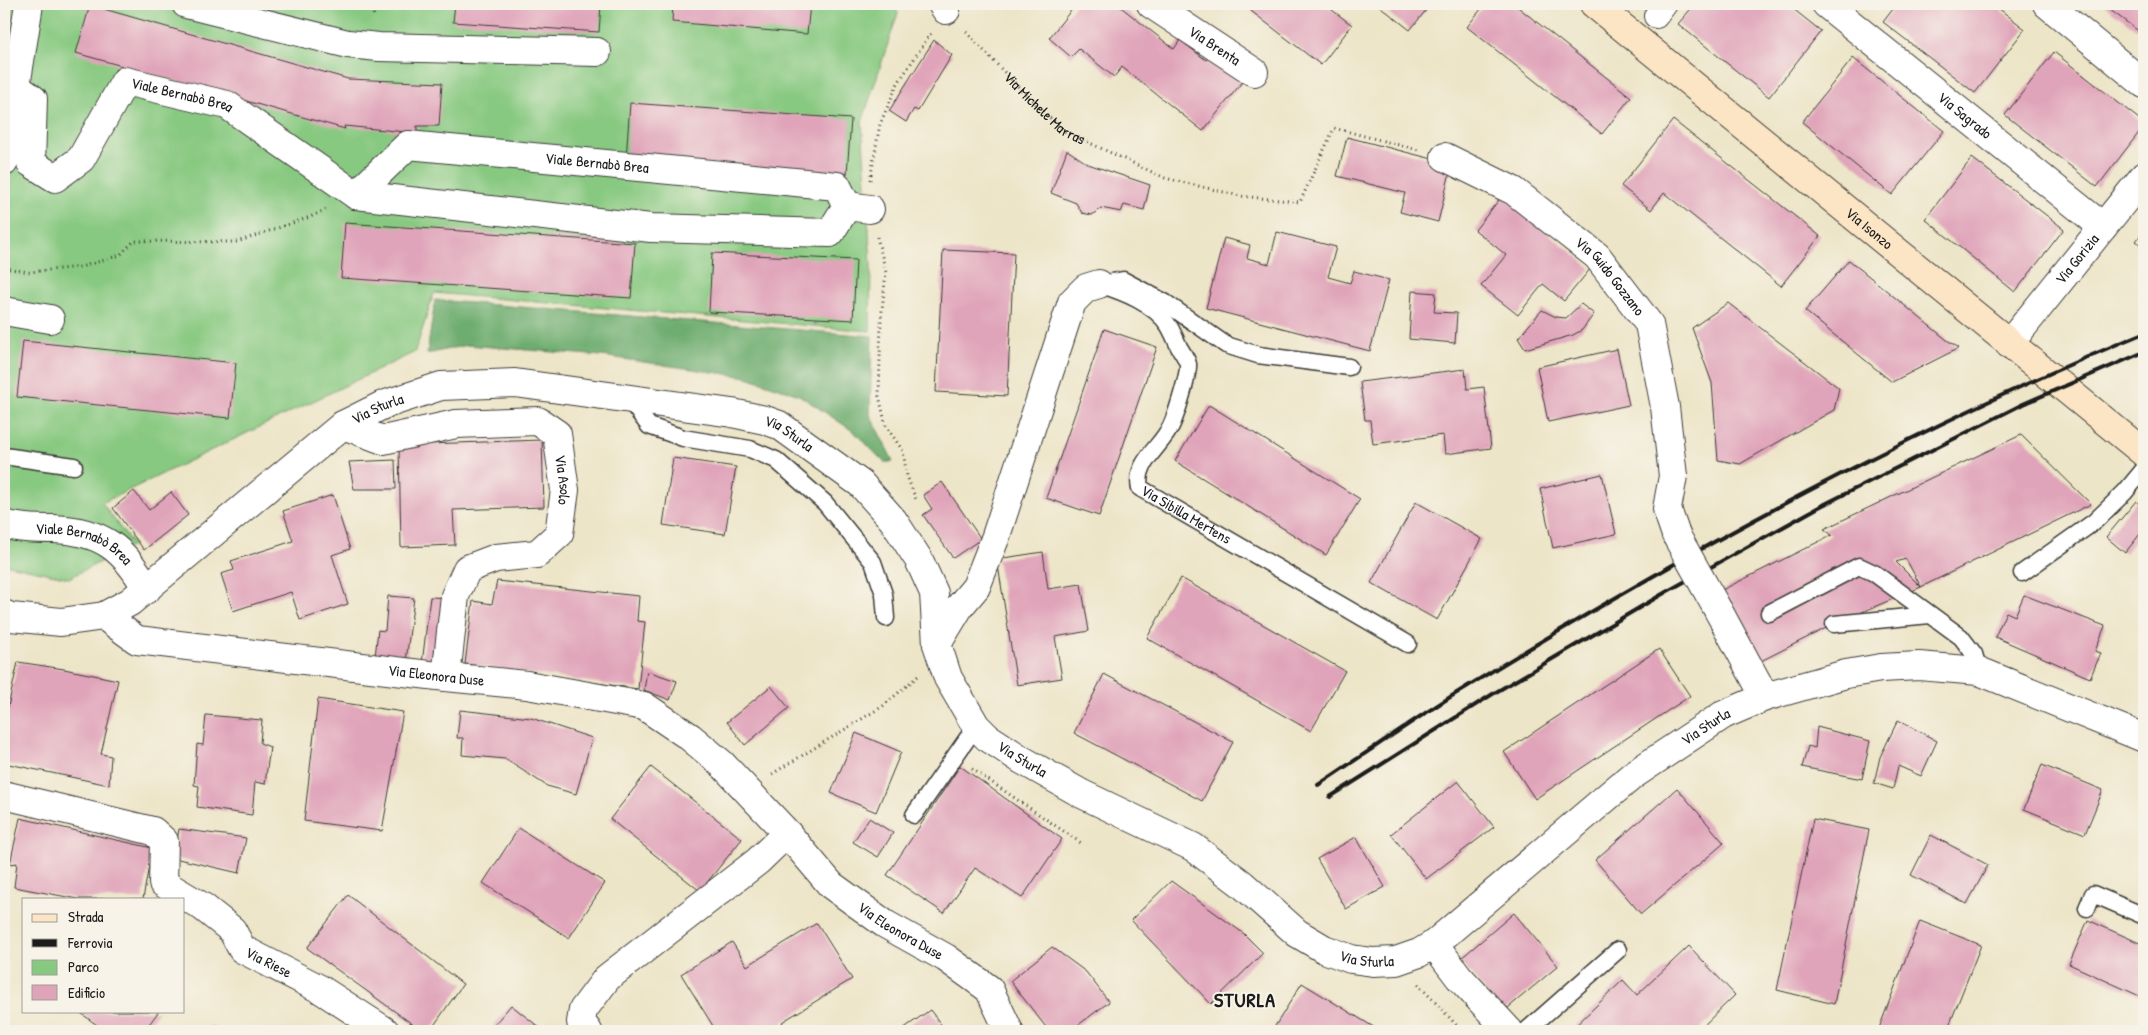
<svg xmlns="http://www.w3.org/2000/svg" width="2148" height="1035" font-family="'Patrick Hand',sans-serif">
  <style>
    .green { fill: #88c981; stroke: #52724e }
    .forest { fill: #6ead6f; stroke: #456446 }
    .building { fill: #e0a4ba; fill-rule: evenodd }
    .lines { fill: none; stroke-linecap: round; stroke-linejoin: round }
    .service-casing { stroke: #3b3a36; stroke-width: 19 }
    .pedestrian-casing { stroke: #3b3a36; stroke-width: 26 }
    .minor-casing { stroke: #3b3a36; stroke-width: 30 }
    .tertiary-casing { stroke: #3b3a36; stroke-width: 30 }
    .secondary-casing { stroke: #3b3a36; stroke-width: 30 }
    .path { stroke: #3b3a36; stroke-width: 3; stroke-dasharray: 1 4; stroke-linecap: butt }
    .service { stroke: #fff; stroke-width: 16 }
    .pedestrian { stroke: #fff; stroke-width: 24 }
    .minor { stroke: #fff; stroke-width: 28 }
    .tertiary { stroke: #fff; stroke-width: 28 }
    .secondary { stroke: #fce5c4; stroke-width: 28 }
    .rail { stroke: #1c1c1c; stroke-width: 4 }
    .minor-bridge-casing { stroke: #3b3a36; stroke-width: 30; stroke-linecap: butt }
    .minor-bridge { stroke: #fff; stroke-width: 28 }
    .labels { text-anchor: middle; stroke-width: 4; stroke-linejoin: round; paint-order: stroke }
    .street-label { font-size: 15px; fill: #1c1c1c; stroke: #f7f3e8 }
    .district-label { font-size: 20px; font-weight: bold; letter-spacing: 1px; fill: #1c1c1c; stroke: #f7f3e8 }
  </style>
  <rect width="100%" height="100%" fill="#f7f3e8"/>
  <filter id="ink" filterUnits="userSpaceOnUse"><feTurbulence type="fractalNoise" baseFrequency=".02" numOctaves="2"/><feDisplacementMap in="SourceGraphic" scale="10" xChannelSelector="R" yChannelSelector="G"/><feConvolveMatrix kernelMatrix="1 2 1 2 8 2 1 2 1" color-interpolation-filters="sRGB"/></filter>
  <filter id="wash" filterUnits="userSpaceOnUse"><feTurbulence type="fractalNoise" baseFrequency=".0096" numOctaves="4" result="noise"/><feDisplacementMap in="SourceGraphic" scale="20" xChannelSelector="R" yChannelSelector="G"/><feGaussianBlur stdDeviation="1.12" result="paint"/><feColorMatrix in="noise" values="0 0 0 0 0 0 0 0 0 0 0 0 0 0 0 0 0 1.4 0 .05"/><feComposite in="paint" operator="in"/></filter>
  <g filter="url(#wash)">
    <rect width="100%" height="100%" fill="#ede5c8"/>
    <path class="green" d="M4,4H894L898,13L862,122L871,265L870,331L434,293L415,352L102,503L133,545L69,578L4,564Z"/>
    <path class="forest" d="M435,300L872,336L870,415L893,461L885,463L853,431L799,395L747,377L602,356L467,345L427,354Z"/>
    <g id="blocks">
      <g class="building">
        <path d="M455,4H601L599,32L453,22Z"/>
        <path d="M673,4H810L807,34L672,22Z"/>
        <path d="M1076,4H1117L1174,49L1180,40L1206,60L1212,55L1243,81L1203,131L1122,67L1114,77L1079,49L1071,57L1049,38Z"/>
        <path d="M1256,4H1324L1352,25L1321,65L1251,11Z"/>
        <path d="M1377,4H1431L1410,30Z"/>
        <path d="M1485,4H1514L1631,97L1602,134L1467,27Z"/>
        <path d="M1695,4H1787L1821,31L1769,97L1678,24Z"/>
        <path d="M1897,4H1993L2025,29L1975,93L1883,22Z"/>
        <path d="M2102,4H2144V35Z"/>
        <path d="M90,5L348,79L442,83L439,126H417V133L344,126L345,129L76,53Z"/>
        <path d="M934,40L952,55L918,111L914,109L906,122L889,111Z"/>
        <path d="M2054,52L2144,123V126L2097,187L2005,115Z"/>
        <path d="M1853,58L1944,131L1892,195L1802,122Z"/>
        <path d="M630,103L851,119L847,174L626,159Z"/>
        <path d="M1673,120L1820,236L1781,286L1664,193L1651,210L1621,186Z"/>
        <path d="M1347,137L1452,164L1438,222L1400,212L1405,193L1337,176Z"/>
        <path d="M1067,150L1088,164L1150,185L1144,210L1124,205L1121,212L1101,208L1092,215L1082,213L1076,203L1051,193Z"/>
        <path d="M1972,158L2064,229L2015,292L1925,219Z"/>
        <path d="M1502,196L1591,268L1564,301L1543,284L1518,315L1481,286L1506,255L1475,230Z"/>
        <path d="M345,223L635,243L631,298L341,278Z"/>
        <path d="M2144,231V247L2136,241Z"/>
        <path d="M1277,232L1336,247L1328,277L1350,283L1354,271L1389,280L1370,351L1206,308L1224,238L1250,245L1247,258L1269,264Z"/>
        <path d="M943,250L1014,253L1007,396L936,392Z"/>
        <path d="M712,253L856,260L853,320L709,312Z"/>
        <path d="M1849,260L1947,340L1959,348L1892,382L1805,311Z"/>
        <path d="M1412,291L1436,293L1434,312L1457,313L1455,343L1409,339Z"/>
        <path d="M1728,303L1839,388L1834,410L1740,464L1718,460L1712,383L1692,328Z"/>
        <path d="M1581,304L1594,314L1582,330L1573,335L1525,349L1518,338L1542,310L1556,317L1566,318Z"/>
        <path d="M1104,329L1157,347L1099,516L1046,498Z"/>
        <path d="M23,341L236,363L230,418L17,397Z"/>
        <path d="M1617,349L1629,405L1548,422L1537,367Z"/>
        <path d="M1465,369L1467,389L1484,387L1491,448L1445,454L1443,435L1373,444L1370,420H1365L1360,382Z"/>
        <path d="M1209,405L1360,499L1326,555L1175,461Z"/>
        <path d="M2021,435L2091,504L1921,587L1834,624L1755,664L1720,591L1832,535L1824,529ZM1906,559L1921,587L1896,562Z"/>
        <path d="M542,440L544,507L453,510L455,545L401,547L399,445Z"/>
        <path d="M673,458L736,467L725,534L663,525Z"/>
        <path d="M395,460L396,489H354L349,462Z"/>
        <path d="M1602,474L1616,534L1553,548L1540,489Z"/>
        <path d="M942,482L981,539L953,558L923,515L932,509L923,495Z"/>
        <path d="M134,491L149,510L171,492L188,515L144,550L113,508Z"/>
        <path d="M333,495L350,549L332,555L348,604L300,620L291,592L233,611L221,574L234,570L231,561L293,541L283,511Z"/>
        <path d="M2136,501L2144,508V529L2125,553L2106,537Z"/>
        <path d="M1416,502L1482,539L1437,620L1371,583Z"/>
        <path d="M1043,552L1048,589L1081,584L1089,631L1055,637L1062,678L1017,685L997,559Z"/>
        <path d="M1181,578L1345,671L1311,731L1147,638Z"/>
        <path d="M497,581L639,596L637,621L645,622L638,689L465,664L473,601L492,604Z"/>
        <path d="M2024,595L2105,626L2095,651L2101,653L2090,678L1995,637L2006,612L2015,616Z"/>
        <path d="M388,596L414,598L406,661L375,657L378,630L385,631Z"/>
        <path d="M430,597L449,598L440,666L422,664Z"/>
        <path d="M1659,649L1690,696L1535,799L1504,752Z"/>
        <path d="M18,662L64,669L118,680L101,754L111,756L109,785L4,763V716H6Z"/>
        <path d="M647,671L677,681L670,700L644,690Z"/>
        <path d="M1104,674L1233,742L1202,801L1074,733Z"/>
        <path d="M771,686L789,708L745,745L727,722Z"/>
        <path d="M318,699L403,712L382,831L304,821Z"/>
        <path d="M460,710L531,718L592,738L576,794L547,786L505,759L462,755L463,738H457Z"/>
        <path d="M206,715L262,720L260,743L270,747L265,784L255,782L252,815L197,807L199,786L194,785L197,744L203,745Z"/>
        <path d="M1898,720L1937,741L1921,776L1898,766L1893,789L1874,783L1880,757Z"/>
        <path d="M1817,727L1870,741L1862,779L1802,767L1808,746L1815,748Z"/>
        <path d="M856,733L901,752L876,812L831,793Z"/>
        <path d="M2042,765L2103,790L2085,834L2024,809Z"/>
        <path d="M960,766L1062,839L1022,898L975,868L944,913L887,875Z"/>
        <path d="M651,767L742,839L700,891L610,819Z"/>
        <path d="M1458,781L1494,827L1426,879L1391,834Z"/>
        <path d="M1677,788L1724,843L1641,914L1595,860Z"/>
        <path d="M20,818L152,848L143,899H78L14,887L17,863L10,864Z"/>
        <path d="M869,818L893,833L878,857L853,842Z"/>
        <path d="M1813,819L1869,830L1834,1004L1777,990Z"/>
        <path d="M519,828L605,883L569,938L483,883Z"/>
        <path d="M179,829L246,838L239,873L174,858Z"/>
        <path d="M1931,835L1988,865L1967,904L1911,875Z"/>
        <path d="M1356,837L1385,887L1346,909L1317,859Z"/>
        <path d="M1171,881L1243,933L1263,953L1211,1004L1131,920Z"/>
        <path d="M348,895L463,984L430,1031H422L307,948Z"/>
        <path d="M1514,913L1558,966L1503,1012L1459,960Z"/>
        <path d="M2088,920L2144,945V998L2069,964Z"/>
        <path d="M1920,921L1981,945L1947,1031H1878Z"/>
        <path d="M817,923L852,979L782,1022L787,1031H704L713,1026L681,974L732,942L747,966Z"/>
        <path d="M1689,946L1735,995L1698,1031H1570L1623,980L1637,995Z"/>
        <path d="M1052,947L1086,972L1109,1002L1070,1031H1049L1010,981Z"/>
        <path d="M1302,983L1380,1031H1272Z"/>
        <path d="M511,1005L544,1031H489Z"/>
        <path d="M930,1010L946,1031H900Z"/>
        <path d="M78,1011H159L144,1031H105Z"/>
        <path d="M212,1025L218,1031H206Z"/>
      </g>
    </g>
  </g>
  <g filter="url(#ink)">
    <use href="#blocks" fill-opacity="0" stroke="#3b3a36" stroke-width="1"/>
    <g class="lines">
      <defs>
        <g id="service">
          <path id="s2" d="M1099,284C1123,292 1154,303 1169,326C1173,333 1176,340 1179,347C1182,352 1187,359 1188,364C1189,374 1176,416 1171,426C1161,447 1134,463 1140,488L1408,644"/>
          <path d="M1101,284L1123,280L1166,303L1226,345L1258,355L1349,367"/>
          <path d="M628,398L649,426L683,438L750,449L776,460L825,503L873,562L884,594L886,618"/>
          <path d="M4,456L74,466"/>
          <path d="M2022,573L2094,522L2125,492L2144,469"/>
          <path d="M1769,613L1859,566L1874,573L1961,637L1974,654L1979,671"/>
          <path d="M1834,624L1930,615"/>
          <path d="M914,815L976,726"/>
          <path d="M2087,908L2093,894L2144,916"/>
          <path d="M1526,1031L1618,950"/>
        </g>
        <path id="pedestrian" d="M1656,16L1665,4"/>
        <g id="minor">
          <path d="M186,4L348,44L379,47L597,52"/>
          <path d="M942,4L946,10"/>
          <path id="s3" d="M1151,4L1254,72"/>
          <path id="s4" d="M1826,4L2103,227"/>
          <path d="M2047,4L2144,84"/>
          <path id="s5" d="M15,86L33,99L31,163L55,178L81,159L125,81L227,105L356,195L651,228L830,233L847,206L870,209"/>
          <path id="s6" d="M1445,157L1514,191L1597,256L1649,324L1665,407L1673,476L1667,509L1676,535"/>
          <path d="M4,162L29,4"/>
          <path id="s7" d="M356,195L408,145L837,186L847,206"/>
          <path d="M4,311L50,319"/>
          <path id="s8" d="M2009,344L2144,176"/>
          <path id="s9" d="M343,425L383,440L456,424L538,421L557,434L565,490L559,534L537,554L496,558L467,569L455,596L446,677"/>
          <path id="s10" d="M4,524C19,529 38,529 54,529C103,531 124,549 147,589"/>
          <path d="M1718,610L1765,697"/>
          <path id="s11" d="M104,616L137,640L446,677L527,685L644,706L690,737L722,764L787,833L831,885L885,924L946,958L989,989L1009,1031"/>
          <path d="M937,644L960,606L976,587L996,536L1072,302L1086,288L1099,284"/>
          <path id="s12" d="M4,795L153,831L164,841L163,883L203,907L232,930L242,949L320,989L385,1031"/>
          <path d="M1434,944L1459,977L1509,1031"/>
          <path d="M588,1031L581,1022L583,1010L607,978L758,861L787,833"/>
        </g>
        <g id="tertiary">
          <path id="s13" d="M4,614L11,617L61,622L104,616L130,602L343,425L383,405L441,386L515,383L732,413L765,420L779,425L861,484L893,520L919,560L934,593L937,644L948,678L976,726L987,737L1022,760L1082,794L1193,847L1242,884L1297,933L1324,949L1351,959L1373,962L1396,961L1419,953L1434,944L1633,775L1723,715L1765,697L1846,674L1881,668L1919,666L1979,671L2144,738"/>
        </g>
        <g id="secondary">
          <path id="s14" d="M1594,4L2144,453"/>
        </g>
      </defs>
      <use href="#service" class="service-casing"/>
      <use href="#pedestrian" class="pedestrian-casing"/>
      <use href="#minor" class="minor-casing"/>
      <use href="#tertiary" class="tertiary-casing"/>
      <use href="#secondary" class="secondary-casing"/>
      <g class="path">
        <path d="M372,4L374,18"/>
        <path id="s1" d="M966,32L1028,97L1064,131L1165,178L1240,196L1300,202L1334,128L1418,150"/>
        <path d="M870,180L880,124L898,83L931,33"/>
        <path d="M877,237L886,272L881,320L879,396L886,426L903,451L907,476L917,502"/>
        <path d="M4,268L29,272L81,267L120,255L134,241L237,242L310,217L327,209"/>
        <path d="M972,769L1081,843"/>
        <path d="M772,774L883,706L918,676"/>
        <path d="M1418,984L1462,1031"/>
      </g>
      <use href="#service" class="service"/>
      <use href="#pedestrian" class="pedestrian"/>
      <use href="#minor" class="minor"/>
      <use href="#tertiary" class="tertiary"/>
      <use href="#secondary" class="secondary"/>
      <g class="rail">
        <path d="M1318,785C1368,752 1417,717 1468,686C1685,552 1909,430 2144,333"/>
        <path d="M1330,797L1496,692L1666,592L1819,507L2023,404L2144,352"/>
      </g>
      <defs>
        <path id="minor-bridge" d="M1676,535L1718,610"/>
      </defs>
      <use href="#minor-bridge" class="minor-bridge-casing"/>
      <use href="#minor-bridge" class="minor-bridge"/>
    </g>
  </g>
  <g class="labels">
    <g class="street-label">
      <text dy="5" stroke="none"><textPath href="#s3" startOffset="76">Via Brenta</textPath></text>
      <text dy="5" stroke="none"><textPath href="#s5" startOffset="295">Viale Bernabò Brea</textPath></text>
      <text dy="5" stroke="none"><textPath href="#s1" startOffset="110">Via Michele Marras</textPath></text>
      <text dy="5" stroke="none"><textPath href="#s4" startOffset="178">Via Sagrado</textPath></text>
      <text dy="5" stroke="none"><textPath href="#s7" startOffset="262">Viale Bernabò Brea</textPath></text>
      <text dy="5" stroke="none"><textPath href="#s14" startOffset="355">Via Isonzo</textPath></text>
      <text dy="5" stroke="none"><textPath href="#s8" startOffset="109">Via Gorizia</textPath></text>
      <text dy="5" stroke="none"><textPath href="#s6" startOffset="206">Via Guido Gozzano</textPath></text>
      <text dy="5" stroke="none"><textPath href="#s13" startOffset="446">Via Sturla</textPath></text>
      <text dy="5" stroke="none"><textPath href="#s13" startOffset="868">Via Sturla</textPath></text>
      <text dy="5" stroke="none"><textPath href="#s9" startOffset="269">Via Asolo</textPath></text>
      <text dy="5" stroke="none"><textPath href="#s2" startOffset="315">Via Sibilla Mertens</textPath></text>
      <text dy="5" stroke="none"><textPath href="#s10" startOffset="84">Viale Bernabò Brea</textPath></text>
      <text dy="5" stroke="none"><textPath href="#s11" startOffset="342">Via Eleonora Duse</textPath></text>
      <text dy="5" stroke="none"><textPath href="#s13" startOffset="2111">Via Sturla</textPath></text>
      <text dy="5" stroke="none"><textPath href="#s13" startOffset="1288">Via Sturla</textPath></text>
      <text dy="5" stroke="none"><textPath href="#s11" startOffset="896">Via Eleonora Duse</textPath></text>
      <text dy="5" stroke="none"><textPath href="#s13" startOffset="1691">Via Sturla</textPath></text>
      <text dy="5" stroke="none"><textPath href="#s12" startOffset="345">Via Riese</textPath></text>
    </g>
    <g class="district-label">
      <text x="1245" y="1007">STURLA</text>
    </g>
  </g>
  <rect width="2148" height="1035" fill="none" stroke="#f7f3e8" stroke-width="20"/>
  <rect x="22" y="898" width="162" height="115" fill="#f7f3e8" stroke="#9f9d96"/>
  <rect x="32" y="914" width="25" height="8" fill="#fce5c4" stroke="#9f9d96"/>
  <text x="68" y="922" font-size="15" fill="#1c1c1c">Strada</text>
  <rect x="32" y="939" width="25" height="8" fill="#1c1c1c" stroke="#9f9d96"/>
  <text x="68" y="948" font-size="15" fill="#1c1c1c">Ferrovia</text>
  <rect x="32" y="960" width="25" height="15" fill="#88c981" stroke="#9f9d96"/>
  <text x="68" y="972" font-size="15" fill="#1c1c1c">Parco</text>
  <rect x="32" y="985" width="25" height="15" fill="#e0a4ba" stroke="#9f9d96"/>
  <text x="68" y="998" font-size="15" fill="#1c1c1c">Edificio</text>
</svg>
